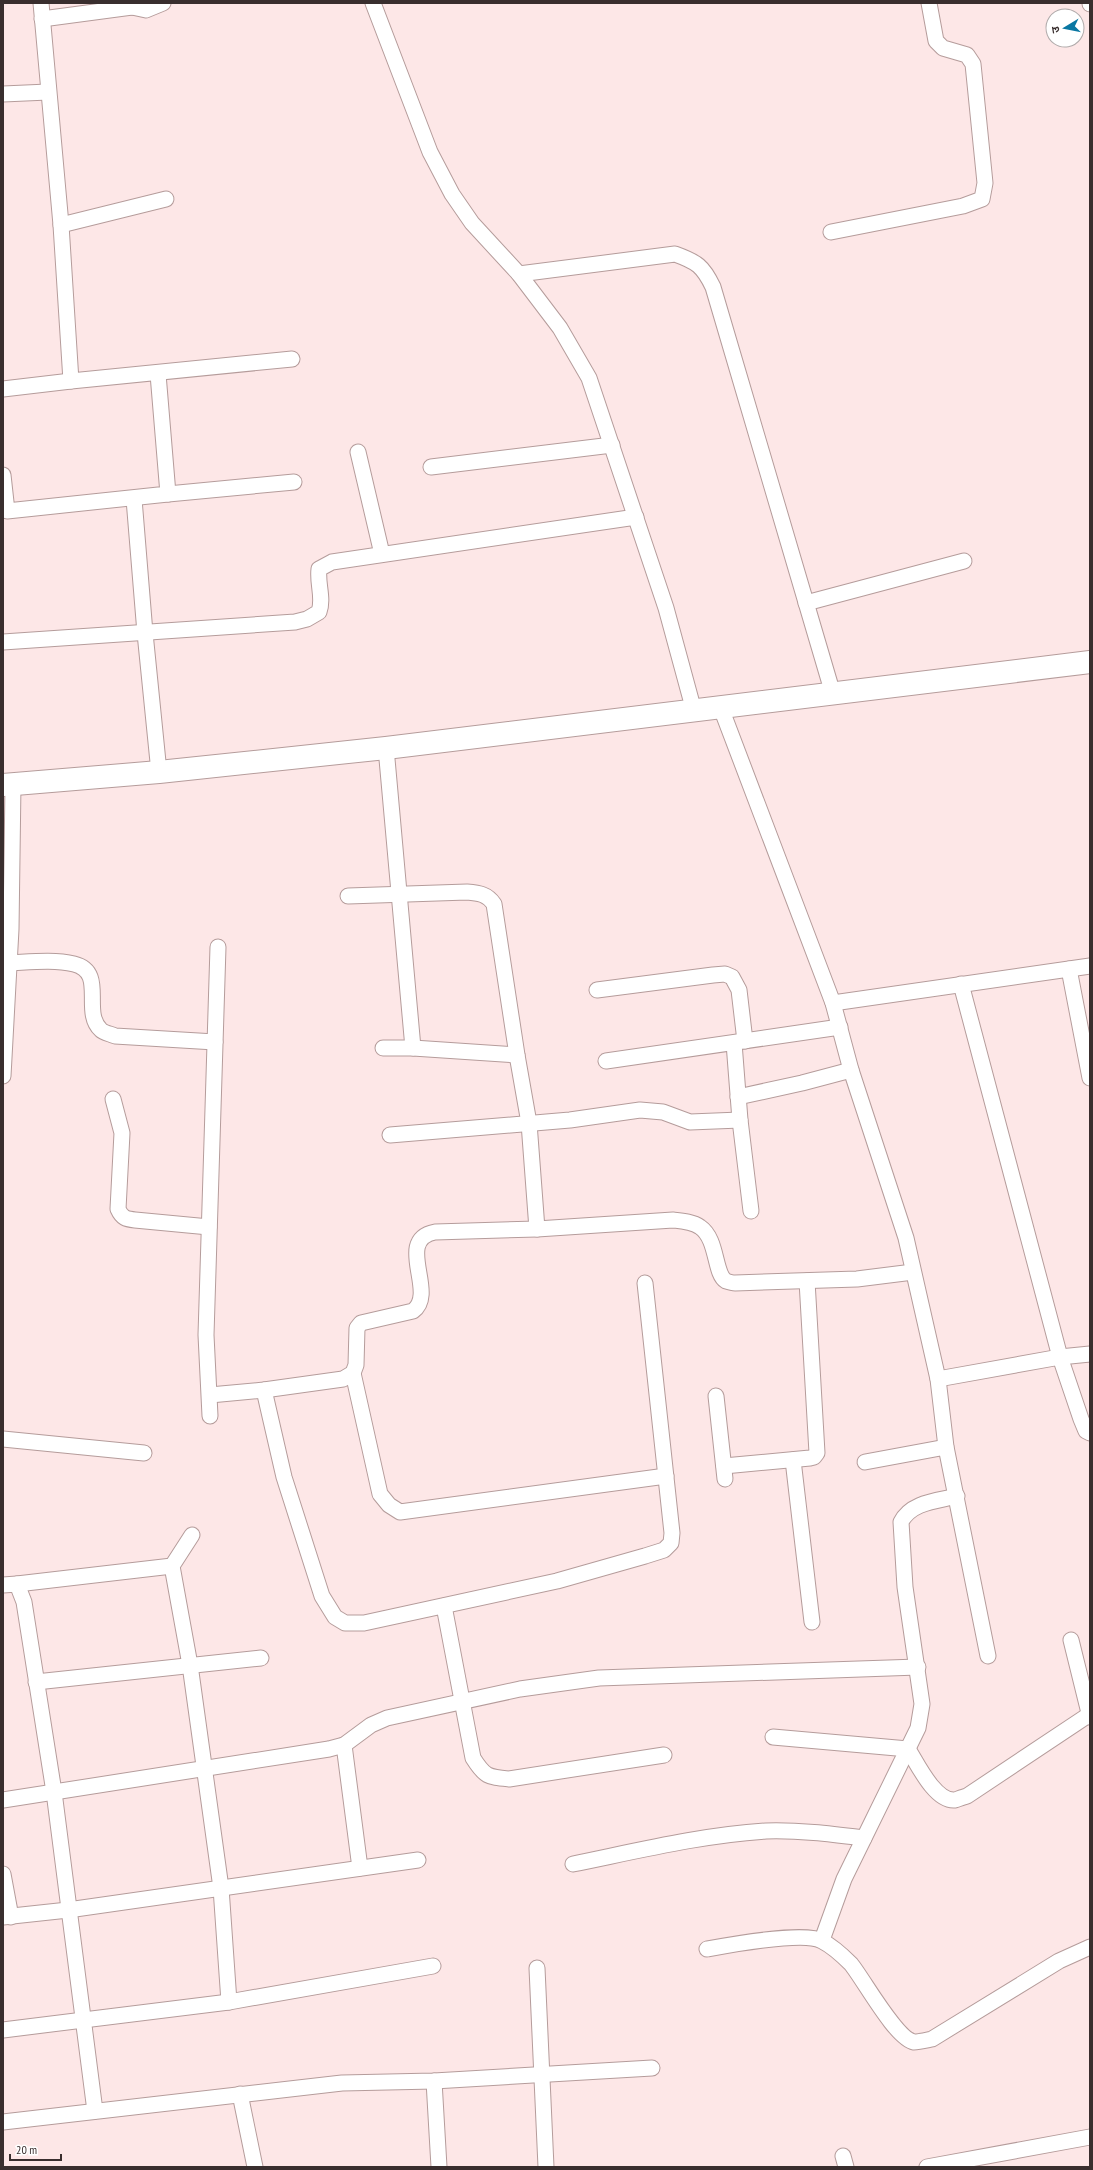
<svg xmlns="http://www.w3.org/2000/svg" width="1093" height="2170" font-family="'PT Sans Narrow','Noto Sans Devanagari',sans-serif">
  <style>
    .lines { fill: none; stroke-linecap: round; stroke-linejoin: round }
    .street-casing { stroke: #b59c9b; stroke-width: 17 }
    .primary-casing { stroke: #b59c9b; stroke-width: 24 }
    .street { stroke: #fff; stroke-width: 15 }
    .primary { stroke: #fff; stroke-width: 22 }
  </style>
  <rect width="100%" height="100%" fill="#fde7e7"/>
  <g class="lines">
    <defs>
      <g id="street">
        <path d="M41,3L61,225L71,381L292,359"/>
        <path d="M129,3L132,7L146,10L163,3"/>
        <path d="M373,3L430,152L452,194L472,223L519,274L560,328L589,378L666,608L694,711"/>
        <path d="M1090,3V4"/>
        <path d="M42,19L132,7"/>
        <path d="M3,94L48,92"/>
        <path d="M61,225L166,199"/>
        <path d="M831,232L963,206L982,199L985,183L973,64L967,55L943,48L936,41L929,3"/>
        <path d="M519,274L675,254C697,262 703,266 713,287L833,694"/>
        <path d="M3,389L71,381"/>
        <path d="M358,452L382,554"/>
        <path d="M431,467L612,445"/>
        <path d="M3,475L7,511L168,494L158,374"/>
        <path d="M168,494L294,482"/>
        <path d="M134,499L145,633L159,772"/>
        <path d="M806,603L964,561"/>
        <path d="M3,642L295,622L307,619L319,612C324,598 317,584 319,569L332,562L636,517"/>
        <path d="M721,708L833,1003L851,1070L906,1238L938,1379L946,1447L988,1656"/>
        <path d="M386,748L413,1048"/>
        <path d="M348,896L467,892C479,893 487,894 494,904L517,1055L529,1123L537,1229"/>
        <path d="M9,963C30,962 54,959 74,964C107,972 81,1012 101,1030C104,1033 111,1034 115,1036L215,1042"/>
        <path d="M1069,969L1090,1078"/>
        <path d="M961,984L1060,1357L1081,1419L1086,1431L1090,1433"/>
        <path d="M597,990L713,975L725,974L732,977L739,990L745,1041"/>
        <path d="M833,1003L1090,966"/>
        <path d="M734,1043L740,1120L751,1211"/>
        <path d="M383,1048H413L517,1055"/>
        <path d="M606,1061L840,1027"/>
        <path d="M3,1076L11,929L13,784"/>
        <path d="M738,1097L802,1083L851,1070"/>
        <path d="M113,1099L122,1133L118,1209C122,1218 126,1219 135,1220L209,1227"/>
        <path d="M390,1135L570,1120L640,1110L663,1112L690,1122L740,1120"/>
        <path d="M353,1373L380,1494L389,1505L400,1512L666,1476"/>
        <path d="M938,1379L1060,1357L1090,1354"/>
        <path d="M264,1390L284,1477L322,1596L335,1617L345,1623H364L557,1581L645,1556L664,1550L671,1543L672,1533L645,1283"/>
        <path d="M210,1395L264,1390L343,1379L353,1373L356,1365L357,1328L361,1323L413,1311C438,1293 394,1240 435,1232L537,1229L673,1220C682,1221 693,1222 700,1227C718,1239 714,1274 726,1281C729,1282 733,1283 735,1283L857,1279L913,1272"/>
        <path d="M716,1396L725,1479"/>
        <path d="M210,1416L206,1335L218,947"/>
        <path d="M3,1439L144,1453"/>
        <path d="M793,1460L812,1622"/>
        <path d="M865,1462L946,1447"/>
        <path d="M724,1466L810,1458L814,1457L817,1453L807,1281"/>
        <path d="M172,1566L190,1665L221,1888L229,2002"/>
        <path d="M17,1584L172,1566L192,1535"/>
        <path d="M3,1585L17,1584L24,1602L54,1792L95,2111"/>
        <path d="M444,1606L473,1758C485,1777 488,1777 509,1779L664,1755"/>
        <path d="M1071,1640L1090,1717"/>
        <path d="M36,1682L261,1658"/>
        <path d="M773,1737L908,1749C917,1763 935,1802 955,1800C958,1799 963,1797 967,1796L1090,1714"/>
        <path d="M344,1745L360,1868"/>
        <path d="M3,1800L329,1749L344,1745L371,1725L387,1718L520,1689L599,1678L918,1667"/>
        <path d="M573,1864C637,1851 702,1835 766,1831C799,1830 831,1834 864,1838"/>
        <path d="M3,1874L11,1917"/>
        <path d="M3,1917L68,1910L418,1860"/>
        <path d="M822,1940L844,1879L918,1728L922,1704L905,1587L901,1522C911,1502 937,1501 957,1496"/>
        <path d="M707,1949C729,1945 805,1931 822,1941C832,1946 844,1957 851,1964C864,1980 896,2039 914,2042C919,2042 927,2040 932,2039L1059,1961L1090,1947"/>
        <path d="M537,1968L546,2167"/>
        <path d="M3,2030L229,2002L433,1966"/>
        <path d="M434,2081L439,2167"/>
        <path d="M240,2094L255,2167"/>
        <path d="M3,2122L342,2083L434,2081L652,2068"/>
        <path d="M843,2156L846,2167"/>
        <path d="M927,2167L1090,2137"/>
      </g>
      <path id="primary" d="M3,785L159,772L386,748L1090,662"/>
    </defs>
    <use href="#street" class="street-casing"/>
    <use href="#primary" class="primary-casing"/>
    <use href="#street" class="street"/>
    <use href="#primary" class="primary"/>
  </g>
  <rect width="1093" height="2170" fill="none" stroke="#392e2e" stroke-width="8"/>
  <g transform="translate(1065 28) rotate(260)"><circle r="19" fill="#ffffff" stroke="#b0abab"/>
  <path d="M0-3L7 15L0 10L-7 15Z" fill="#0a77a2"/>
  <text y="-6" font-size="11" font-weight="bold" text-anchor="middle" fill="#392e2e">उ</text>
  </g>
  <path d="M10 2154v6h51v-6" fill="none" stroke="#392e2e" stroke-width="2"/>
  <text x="16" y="2154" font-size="12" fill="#392e2e" stroke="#ffffff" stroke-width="3" paint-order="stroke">20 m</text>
</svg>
